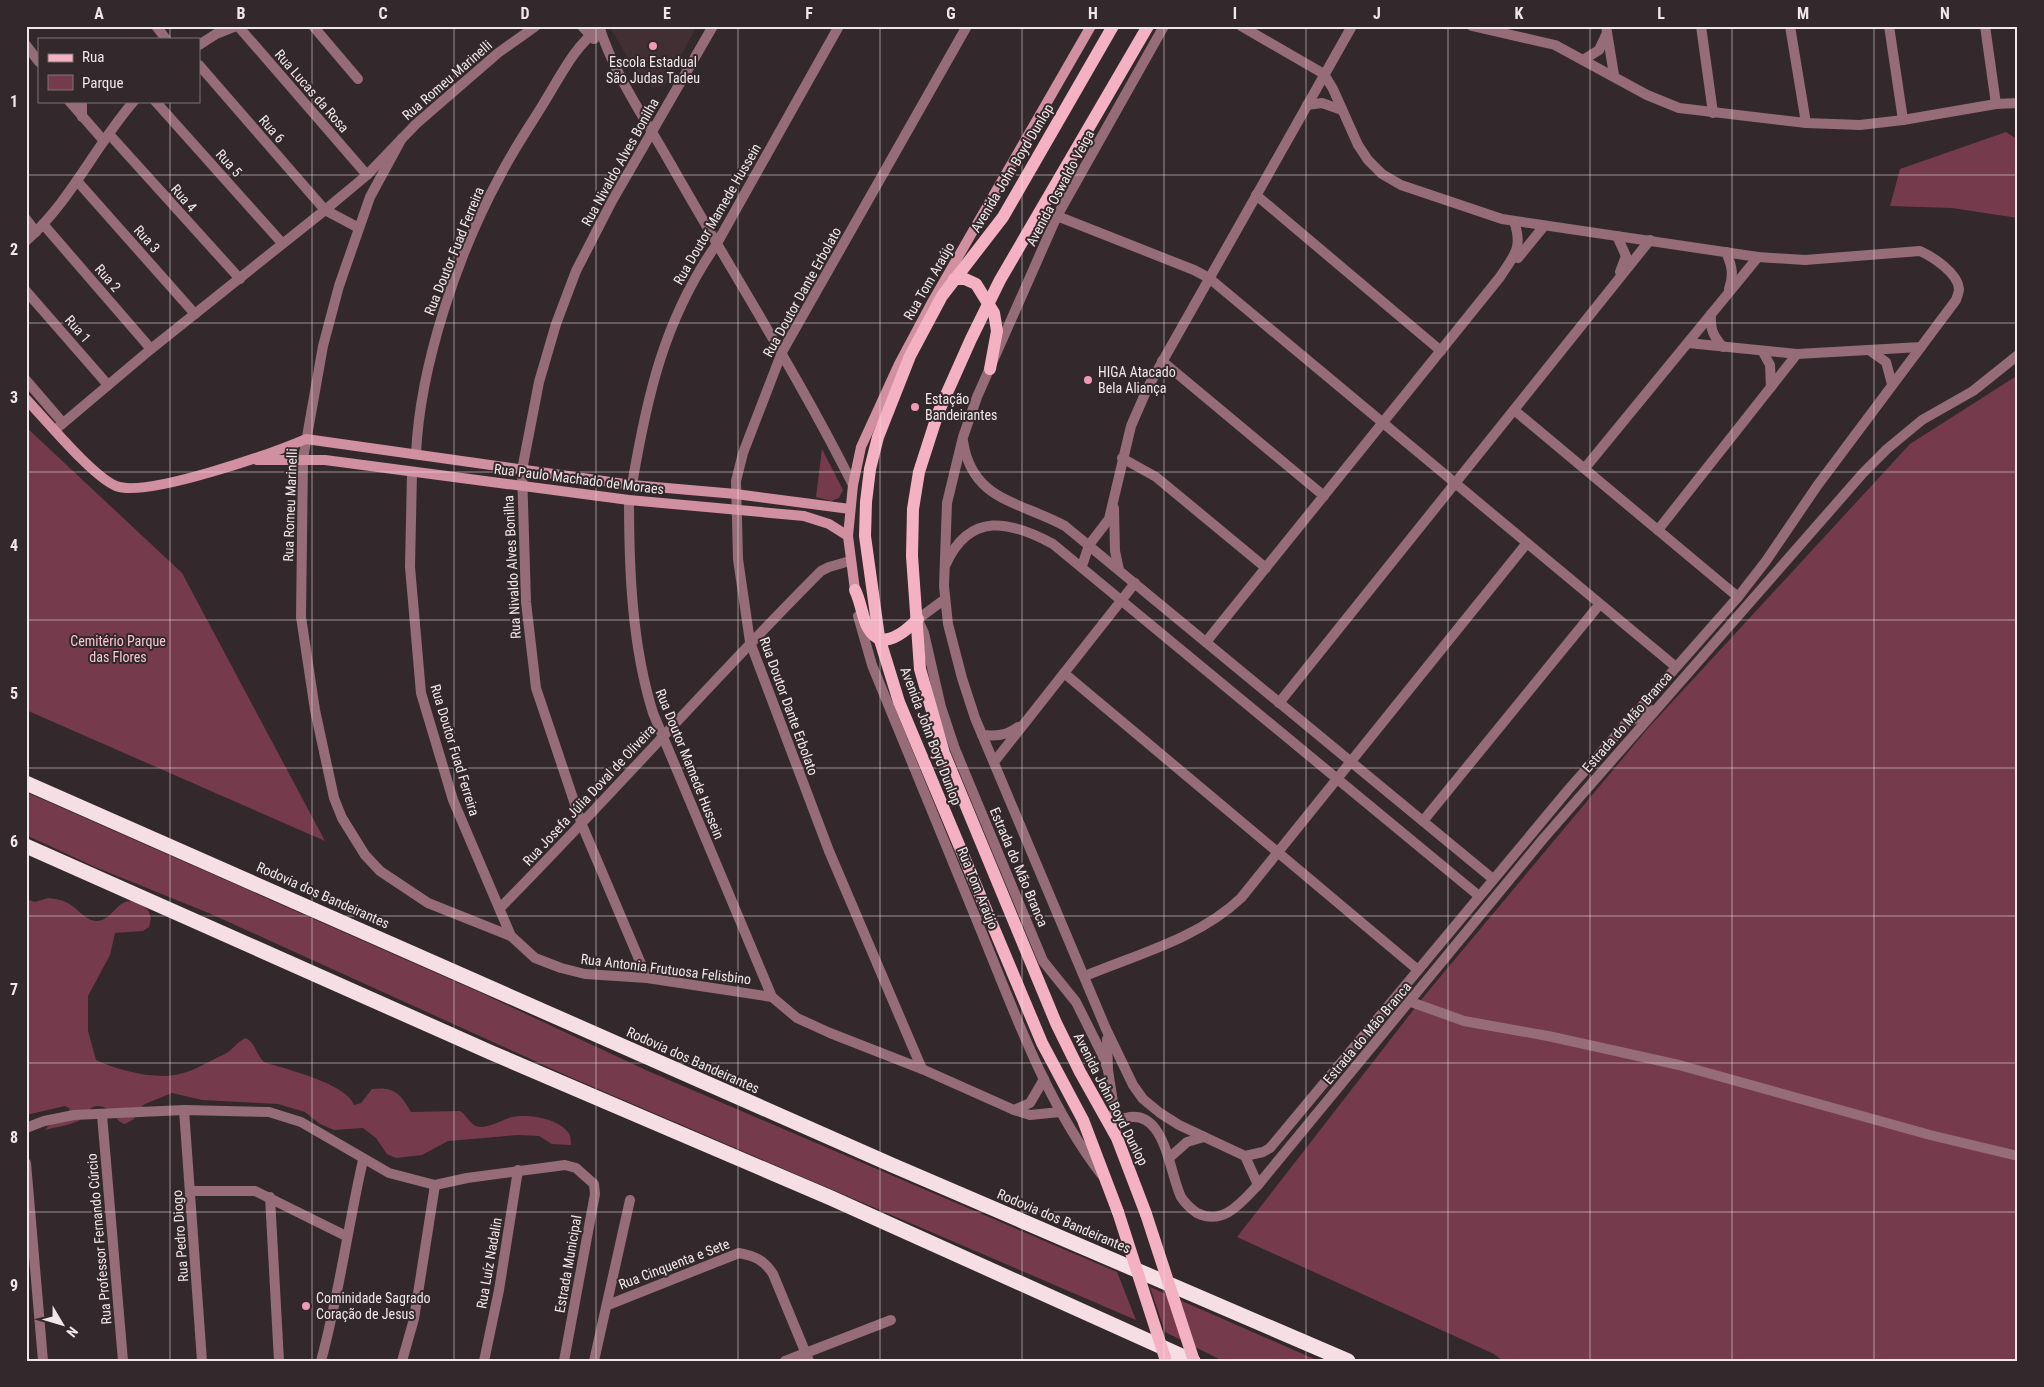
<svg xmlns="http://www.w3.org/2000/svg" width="2044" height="1387" font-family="'Roboto Condensed',sans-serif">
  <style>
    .built { fill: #412f34 }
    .green { fill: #763a4d }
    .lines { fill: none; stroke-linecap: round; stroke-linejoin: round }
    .minor { stroke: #956c77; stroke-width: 10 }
    .tertiary { stroke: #956c77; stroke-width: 10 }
    .secondary { stroke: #d18fa2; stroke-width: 10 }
    .primary { stroke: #f5b1c4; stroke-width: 12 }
    .motorway { stroke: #f5dfe5; stroke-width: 15 }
    .primary-bridge { stroke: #f5b1c4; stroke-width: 12 }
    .grid { fill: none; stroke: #efe7e9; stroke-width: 1; stroke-opacity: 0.55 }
    .poi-dot { fill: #f19ab3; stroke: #33282b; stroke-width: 2 }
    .labels { text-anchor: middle; stroke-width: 4; stroke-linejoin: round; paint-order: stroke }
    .poi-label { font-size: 14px; fill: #efe7e9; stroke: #33282b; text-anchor: start }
    .street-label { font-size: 14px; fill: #efe7e9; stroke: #33282b }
    .park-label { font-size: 14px; fill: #f9c6d4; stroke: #33282b }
    .neatline { fill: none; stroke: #efe7e9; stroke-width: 2 }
    .grid-label { font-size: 16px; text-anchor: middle; font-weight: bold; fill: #efe7e9 }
  </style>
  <rect width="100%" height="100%" fill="#33282b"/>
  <path class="built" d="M609,26H697L665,85L652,88L632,65Z"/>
  <g class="green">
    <path d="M2006,132L2018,140V218L1952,208L1890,206L1900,169Z"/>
    <path d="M2018,375V1361H1503L1494,1354L1237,1237L1425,995L1649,727L1910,444Z"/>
    <path d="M26,427L182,573L325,841L26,710Z"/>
    <path d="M822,449L843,490L839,498L831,501L816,497Z"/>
    <path d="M26,792L479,992L648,1071L1117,1272L1136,1320L570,1077L211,914L95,867L26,835Z"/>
    <path d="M48,898C56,899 64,900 71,905C79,910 87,922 98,921C117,919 119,886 148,910L151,918L149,927L143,931L115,933L110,955L88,996V1031L96,1060C117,1070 152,1079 175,1075C193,1072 209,1061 225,1054C233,1050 237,1041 246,1038C256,1044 256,1054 264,1062C285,1069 346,1083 354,1105L361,1103L372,1089C394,1086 401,1094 411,1112L460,1111C467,1115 470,1126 480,1127C490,1127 500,1121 509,1118C525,1113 556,1118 567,1131C571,1135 571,1140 571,1145L552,1144L539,1136L518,1135L448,1141L422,1155L396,1158L387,1154L376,1138L363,1128L334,1130L320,1124L305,1112L278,1104L202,1100L172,1093L145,1104L138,1110L134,1119L125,1124C116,1122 116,1113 108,1109C87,1099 90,1117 76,1122C66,1126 55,1127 45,1130C51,1120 65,1119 70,1109L65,1106L26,1115V899L35,902Z"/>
    <path d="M1150,1287L1319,1361H1223L1165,1332Z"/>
  </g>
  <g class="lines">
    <g class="minor">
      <path d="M156,26L166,39"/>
      <path d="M238,26L367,175"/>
      <path d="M313,26L358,79"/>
      <path d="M582,26L594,39"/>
      <path d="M599,26C614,74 644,117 669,161C730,269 797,373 853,485"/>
      <path d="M1164,26L1057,216L977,397L963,437L947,503L944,586L948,624L962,678L975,718L1106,1029L1133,1085L1143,1099L1160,1113L1179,1125L1245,1156L1263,1152L1270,1148L1568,790L1738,597L1766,561L1817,486L1956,300C1957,297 1959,292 1959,289C1958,273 1933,257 1920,251L1805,260L1758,257L1502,219L1401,185L1382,174L1368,160L1358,145L1333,89L1324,74L1241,26"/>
      <path d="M1472,26L1555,45L1647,95L1679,108L1806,123L1860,125L1903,120L1996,104L2018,103"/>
      <path d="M1606,26L1614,75"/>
      <path d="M1701,26L1713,113"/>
      <path d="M1790,26L1806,123"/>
      <path d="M1889,26L1903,120"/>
      <path d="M1985,26L1996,104"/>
      <path d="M26,45L39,62"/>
      <path d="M199,45L216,34L236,26"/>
      <path d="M1583,60L1599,50L1607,33"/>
      <path d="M199,65L325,210L357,227"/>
      <path d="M69,101L104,141"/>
      <path d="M155,101L282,243"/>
      <path d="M1307,105L1322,103L1342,110"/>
      <path d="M82,117V101"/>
      <path d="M109,134L240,279"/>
      <path d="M402,138L370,197L339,286L323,346L303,459L301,617L315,710L334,798L342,818L365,855L380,871L428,903L511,936L535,958L561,968L585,974L647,978L772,997L797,1018L830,1033L922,1069L1014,1110L1030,1115L1060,1112"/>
      <path d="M78,182L195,314"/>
      <path d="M1256,195L1441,351"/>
      <path d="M1057,216L1194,270L1209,278L1676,667"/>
      <path d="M26,219L36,232"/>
      <path d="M43,224L151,349"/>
      <path d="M1617,236L1626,256L1620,272"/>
      <path d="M26,241C71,201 95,146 134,101"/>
      <path d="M1726,252C1732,266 1734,274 1729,289"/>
      <path d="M1518,258L1544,226"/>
      <path d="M26,291L108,385"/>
      <path d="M1711,314C1710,329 1713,336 1723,347"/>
      <path d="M1688,343L1797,354L1921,347"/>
      <path d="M1869,350L1886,362L1892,384"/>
      <path d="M1763,352L1770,365L1771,387"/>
      <path d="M1162,361L1324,496"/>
      <path d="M26,380L63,423"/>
      <path d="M1514,410L1738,597"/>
      <path d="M55,430L151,349L325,210L367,175L416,124L498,53L536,26"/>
      <path d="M963,441C972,501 1019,501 1065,526L1493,879"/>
      <path d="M416,454C420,365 458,253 500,176C513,150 530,126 545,101C560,77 575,45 599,29"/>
      <path d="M1122,458L1156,477L1266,568"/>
      <path d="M1585,468L1758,257"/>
      <path d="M412,473L410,567L421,693L453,800L511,936"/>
      <path d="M632,485C647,396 664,320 716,245L839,26"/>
      <path d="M629,500C629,571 632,646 653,713L772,997"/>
      <path d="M1114,508L1115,551L1119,570"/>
      <path d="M1658,530L1797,354"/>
      <path d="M946,564C970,511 1010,521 1053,544L1479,896"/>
      <path d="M1082,566L1089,545L1109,519L1131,426L1148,387L1352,26"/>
      <path d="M918,619L945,599"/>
      <path d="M1206,642L1500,277C1515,254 1523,248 1514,221"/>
      <path d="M1064,673L1418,970"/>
      <path d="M1279,703L1650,240"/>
      <path d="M982,735C996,736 1006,736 1018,727"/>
      <path d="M994,762L1135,583"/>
      <path d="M1423,821L1599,605"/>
      <path d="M500,908C609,798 711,681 821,571L829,567L850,561"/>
      <path d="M1085,976C1138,954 1199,938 1241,898L1527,543"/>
      <path d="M647,978L582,825L536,688L526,602L522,470L539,382L556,324L576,271L612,201L713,26"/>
      <path d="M1411,1002L1464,1021L1548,1036L1679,1065L1930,1135L2018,1156"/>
      <path d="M1107,1039L1108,1070"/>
      <path d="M922,1069L829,851L750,642L738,559L736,481L743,453L782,352L967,26"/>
      <path d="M184,1110L202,1361"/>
      <path d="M1014,1110L1030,1103L1044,1079"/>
      <path d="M102,1115L123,1361"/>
      <path d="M26,1128L44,1121L74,1115L184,1110L269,1112L301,1122L389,1173L435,1185L467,1178L565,1165L576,1168L594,1184L595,1194L564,1361"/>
      <path d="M26,1163L43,1361"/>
      <path d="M191,1191H255L346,1236"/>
      <path d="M270,1197L279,1361"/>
      <path d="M608,1305L739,1253C755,1256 764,1260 773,1274L809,1361"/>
      <path d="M321,1361C339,1295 348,1226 363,1160"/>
      <path d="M402,1361L414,1319L435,1185"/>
      <path d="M484,1361L499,1290L518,1170"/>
      <path d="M594,1361L630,1200"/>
      <path d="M785,1361L891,1320"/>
    </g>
    <g class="tertiary">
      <path d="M858,616L872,665C909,756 946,847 984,938C1017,1019 1047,1103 1101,1174"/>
      <path d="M918,620L924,633L941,707L955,749L1043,961L1076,1002L1102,1054L1108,1070L1117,1128"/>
      <path d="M1625,724L1651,710"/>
      <path d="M1117,1121C1165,1099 1168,1170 1181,1197C1185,1203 1191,1209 1197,1213C1223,1226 1241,1203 1258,1185L1543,839L1863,473L1887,449L1922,420L1973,391L2018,355"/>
      <path d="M1245,1156L1258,1185"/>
      <path d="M1169,1158L1187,1142L1204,1137"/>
    </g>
    <g class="secondary">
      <path d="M26,399C45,419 93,477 116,486C147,498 273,453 306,439L632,485L736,494L850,509"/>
      <path d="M257,460H325L629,500L804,516L829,524L848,536"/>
      <path d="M855,590L848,536L853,485L861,447L899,364L931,304L1091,26"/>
    </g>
    <g class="primary">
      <path d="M1113,26L1003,217L942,296L910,356L878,437L870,469L866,502L865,536L879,637L899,702L1042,1043L1083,1120L1118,1212"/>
      <path d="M954,279H965L976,284L994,313L997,331L990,369"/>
      <path d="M855,590C861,602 862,617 868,628C882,653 906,631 918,619"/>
      <path d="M1146,1214L1117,1138L1080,1072L1056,1023L944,753L920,669L912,556L913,509L919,472L938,413L971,339L1000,280L1148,26"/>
    </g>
    <g class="motorway">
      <path d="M26,783L892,1165L1348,1361"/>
      <path d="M26,846L492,1053L831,1198L1193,1361"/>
    </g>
    <g class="primary-bridge">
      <path d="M1118,1212L1166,1361"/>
      <path d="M1146,1214L1194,1361"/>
    </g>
  </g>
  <path class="grid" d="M170,26V39M312,26V1361M454,26V1361M596,26V1361M738,26V1361M880,26V1361M1022,26V1361M1164,26V1361M1306,26V1361M1448,26V1361M1590,26V1361M1732,26V1361M1874,26V1361M170,101V1361M26,175H2018M26,323H2018M26,472H2018M26,620H2018M26,768H2018M26,916H2018M26,1063H2018M26,1212H2018"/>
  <g class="poi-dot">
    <circle cx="653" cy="46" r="5"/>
    <circle cx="1088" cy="380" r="5"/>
    <circle cx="915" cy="407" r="5"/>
    <circle cx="306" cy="1306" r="5"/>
  </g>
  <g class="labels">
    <g class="poi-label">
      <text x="653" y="67" text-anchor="middle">Escola Estadual<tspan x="653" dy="16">São Judas Tadeu</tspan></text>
      <text x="1098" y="377">HIGA Atacado<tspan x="1098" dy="16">Bela Aliança</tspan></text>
      <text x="925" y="404">Estação<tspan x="925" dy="16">Bandeirantes</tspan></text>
      <text x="316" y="1303">Cominidade Sagrado<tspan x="316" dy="16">Coração de Jesus</tspan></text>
    </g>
    <g class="street-label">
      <text transform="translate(447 80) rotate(-41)" y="5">Rua Romeu Marinelli</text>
      <text transform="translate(312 91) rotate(49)" y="5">Rua Lucas da Rosa</text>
      <text transform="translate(272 129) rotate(49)" y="5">Rua 6</text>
      <text transform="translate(620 162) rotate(-61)" y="5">Rua Nivaldo Alves Bonilha</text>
      <text transform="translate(229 163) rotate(48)" y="5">Rua 5</text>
      <text transform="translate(1012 168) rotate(-59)" y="5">Avenida John Boyd Dunlop</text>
      <text transform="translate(1060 188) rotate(-62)" y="5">Avenida Oswaldo Veiga</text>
      <text transform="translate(184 198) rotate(49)" y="5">Rua 4</text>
      <text transform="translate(717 214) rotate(-60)" y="5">Rua Doutor Mamede Hussein</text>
      <text transform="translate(147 239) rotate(48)" y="5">Rua 3</text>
      <text transform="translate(454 251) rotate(-68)" y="5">Rua Doutor Fuad Ferreira</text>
      <text transform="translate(108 278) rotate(49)" y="5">Rua 2</text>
      <text transform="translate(929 281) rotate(-60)" y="5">Rua Tom Araújo</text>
      <text transform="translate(802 292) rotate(-61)" y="5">Rua Doutor Dante Erbolato</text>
      <text transform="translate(78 329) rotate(49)" y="5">Rua 1</text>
      <text transform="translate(579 479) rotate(7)" y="5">Rua Paulo Machado de Moraes</text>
      <text transform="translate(290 505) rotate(-88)" y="5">Rua Romeu Marinelli</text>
      <text transform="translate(512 567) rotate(-93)" y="5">Rua Nivaldo Alves Bonilha</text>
      <text transform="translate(789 706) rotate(70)" y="5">Rua Doutor Dante Erbolato</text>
      <text transform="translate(1627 722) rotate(-49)" y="5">Estrada do Mão Branca</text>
      <text transform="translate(931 736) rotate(69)" y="5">Avenida John Boyd Dunlop</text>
      <text transform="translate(455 750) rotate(73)" y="5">Rua Doutor Fuad Ferreira</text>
      <text transform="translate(690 764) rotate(68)" y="5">Rua Doutor Mamede Hussein</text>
      <text transform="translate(589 795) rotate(-47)" y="5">Rua Josefa Júlia Doval de Oliveira</text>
      <text transform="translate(1019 867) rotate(67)" y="5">Estrada do Mão Branca</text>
      <text transform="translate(978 888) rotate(68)" y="5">Rua Tom Araújo</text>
      <text transform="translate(323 895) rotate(24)" y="5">Rodovia dos Bandeirantes</text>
      <text transform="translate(666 969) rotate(7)" y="5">Rua Antonia Frutuosa Felisbino</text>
      <text transform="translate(1367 1033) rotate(-50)" y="5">Estrada do Mão Branca</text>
      <text transform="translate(693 1060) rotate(24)" y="5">Rodovia dos Bandeirantes</text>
      <text transform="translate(1111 1099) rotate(63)" y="5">Avenida John Boyd Dunlop</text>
      <text transform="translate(1064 1221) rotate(23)" y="5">Rodovia dos Bandeirantes</text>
      <text transform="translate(180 1236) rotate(-94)" y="5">Rua Pedro Diogo</text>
      <text transform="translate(99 1239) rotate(-95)" y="5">Rua Professor Fernando Cúrcio</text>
      <text transform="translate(489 1263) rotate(-80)" y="5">Rua Luíz Nadalin</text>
      <text transform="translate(568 1264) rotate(-80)" y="5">Estrada Municipal</text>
      <text transform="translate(674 1264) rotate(-21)" y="5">Rua Cinquenta e Sete</text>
    </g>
    <g class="park-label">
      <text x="118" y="646">Cemitério Parque<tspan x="118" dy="16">das Flores</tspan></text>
    </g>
  </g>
  <rect width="2044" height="1387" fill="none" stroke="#33282b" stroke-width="55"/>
  <rect x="38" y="38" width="162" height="65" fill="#33282b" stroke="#7e7477"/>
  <rect x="48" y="54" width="25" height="8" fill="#f5b1c4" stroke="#7e7477"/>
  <text x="82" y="62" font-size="15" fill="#efe7e9">Rua</text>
  <rect x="48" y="75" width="25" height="15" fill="#763a4d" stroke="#7e7477"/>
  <text x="82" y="88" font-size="15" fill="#efe7e9">Parque</text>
  <g transform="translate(62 1324) rotate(128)" stroke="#33282b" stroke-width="4" paint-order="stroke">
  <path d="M0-4L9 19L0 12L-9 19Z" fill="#efe7e9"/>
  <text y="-8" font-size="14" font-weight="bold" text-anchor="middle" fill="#efe7e9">N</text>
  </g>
  <rect x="28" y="28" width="1988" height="1332" class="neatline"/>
  <g class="grid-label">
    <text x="99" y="19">A</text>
    <text x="241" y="19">B</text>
    <text x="383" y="19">C</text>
    <text x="525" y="19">D</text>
    <text x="667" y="19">E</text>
    <text x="809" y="19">F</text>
    <text x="951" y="19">G</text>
    <text x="1093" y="19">H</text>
    <text x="1235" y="19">I</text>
    <text x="1377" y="19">J</text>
    <text x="1519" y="19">K</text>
    <text x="1661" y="19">L</text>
    <text x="1803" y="19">M</text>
    <text x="1945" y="19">N</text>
    <text x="14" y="107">1</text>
    <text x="14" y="255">2</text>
    <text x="14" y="403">3</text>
    <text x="14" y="551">4</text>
    <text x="14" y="699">5</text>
    <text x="14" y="847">6</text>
    <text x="14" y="995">7</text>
    <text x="14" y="1143">8</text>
    <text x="14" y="1291">9</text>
  </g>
</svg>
